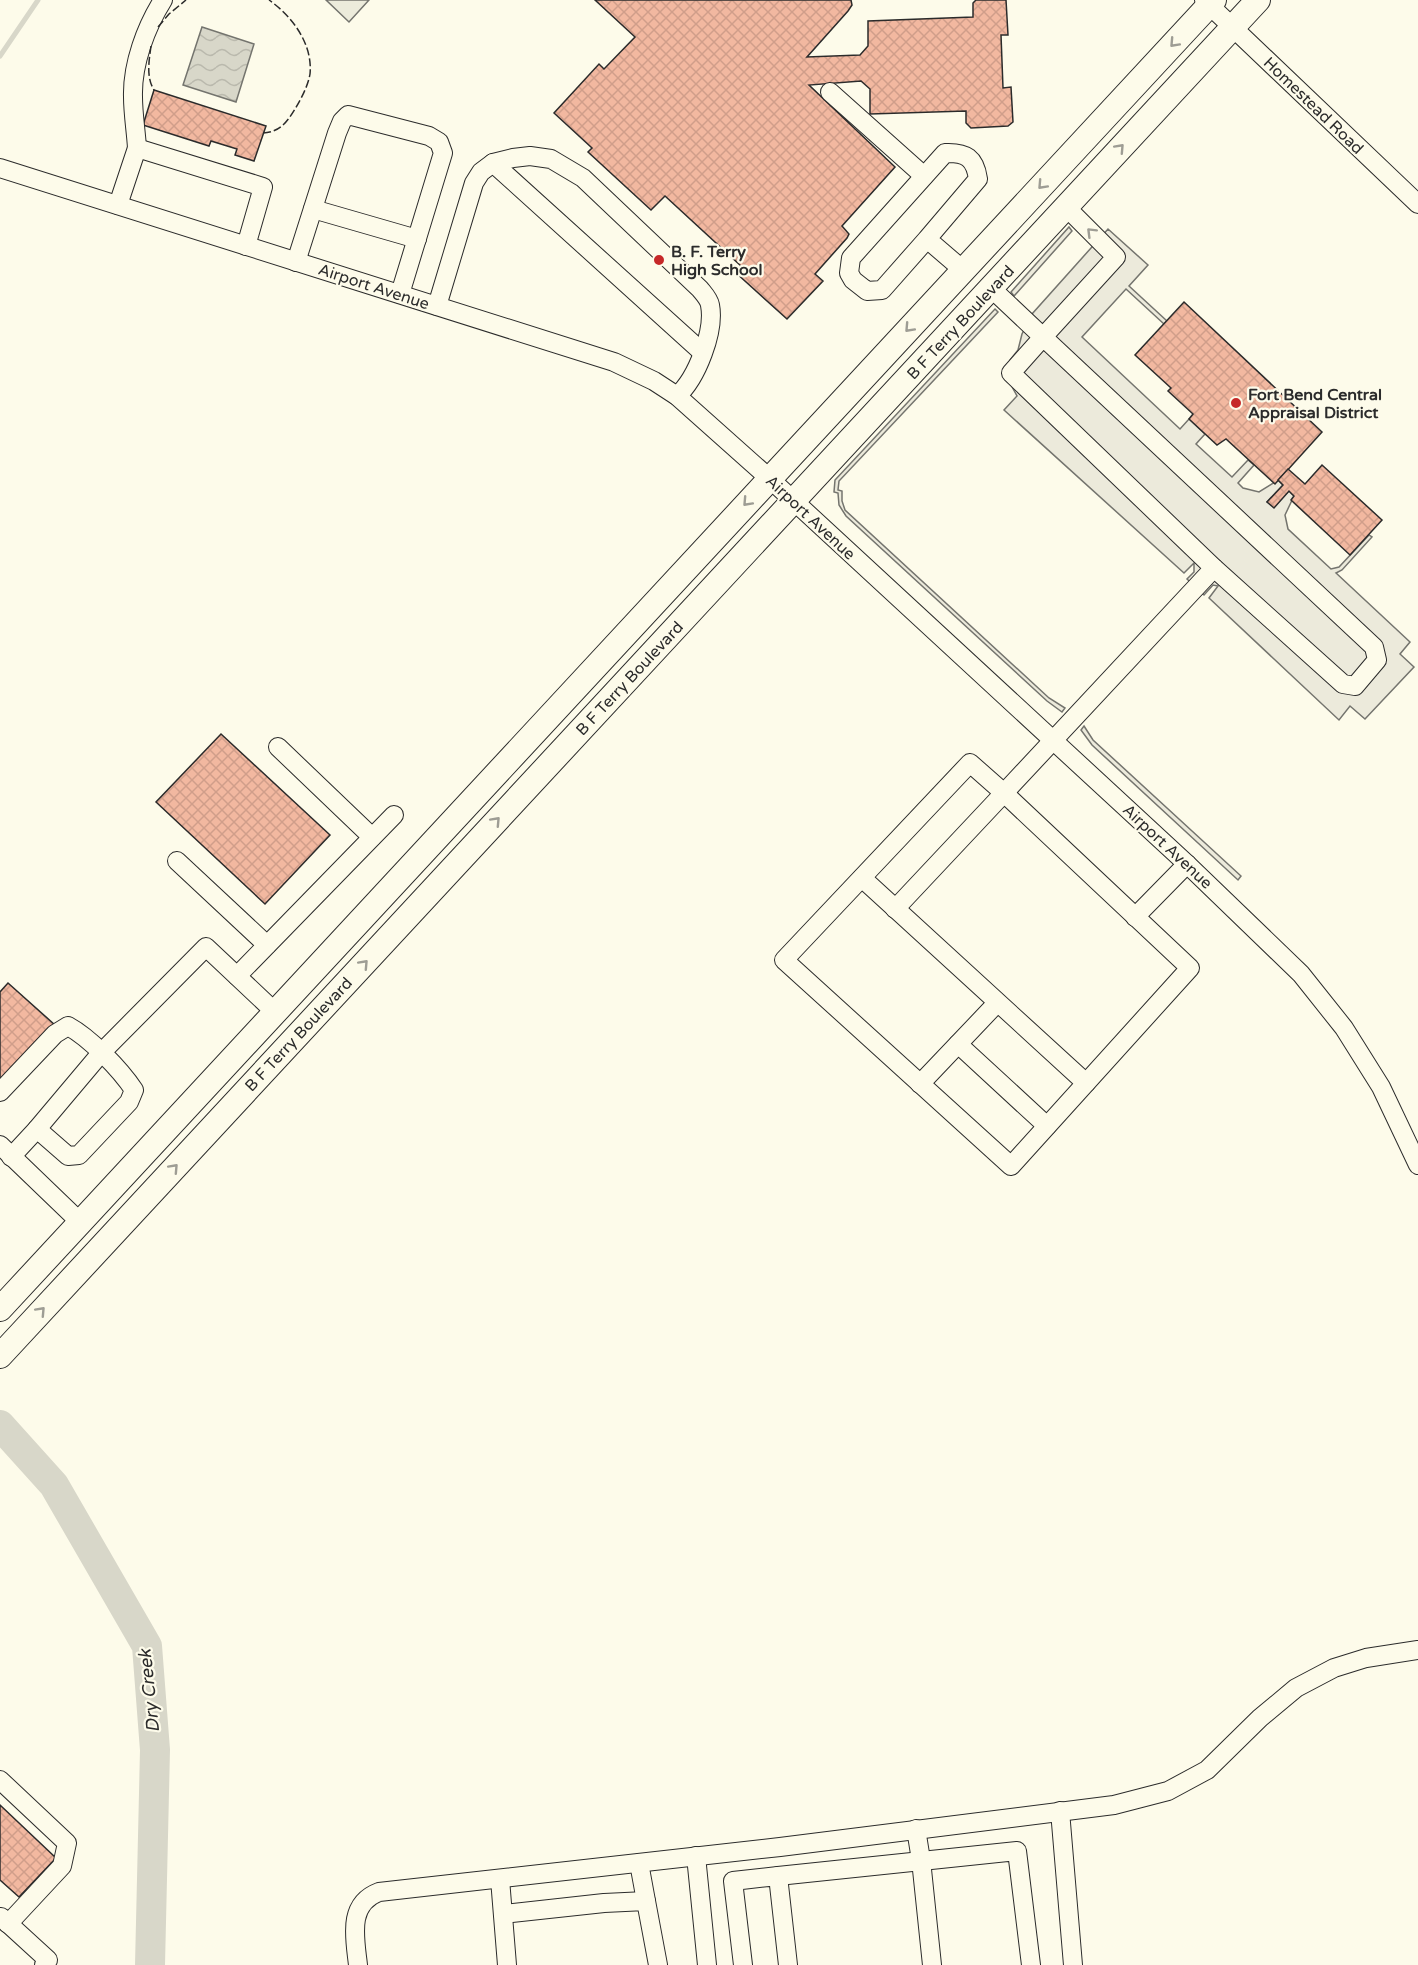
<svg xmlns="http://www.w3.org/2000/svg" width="1418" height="1965" font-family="'Varela Round',sans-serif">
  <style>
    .grass { fill: #ecebdb; stroke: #74746e; stroke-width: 1.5 }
    .parking { fill: #eceadb; stroke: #74746e; stroke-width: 1.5 }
    .water { fill: url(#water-waves); stroke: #74746e; stroke-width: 1.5 }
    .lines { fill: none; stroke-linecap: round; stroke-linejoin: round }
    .stream { stroke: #d8d7c9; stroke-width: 5 }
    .river { stroke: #d8d7c9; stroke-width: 30 }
    .building { fill: url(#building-cross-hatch); stroke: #2b2b2b; stroke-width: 1.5 }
    .minor-casing { stroke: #2b2b2b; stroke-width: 20 }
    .major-casing { stroke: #2b2b2b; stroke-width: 26 }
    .minor { stroke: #fdfbea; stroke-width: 18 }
    .major { stroke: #fdfbea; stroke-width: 24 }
    .fence { stroke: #2b2b2b; stroke-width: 1.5; stroke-dasharray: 8 3; stroke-linecap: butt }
    .oneway { stroke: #9e9d94 }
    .poi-dot { fill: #c62828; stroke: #fdfbea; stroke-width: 2 }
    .labels { text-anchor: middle; stroke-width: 4.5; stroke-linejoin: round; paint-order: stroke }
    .street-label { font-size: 16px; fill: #2b2b2b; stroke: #fdfbea }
    .poi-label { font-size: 16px; font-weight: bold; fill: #2b2b2b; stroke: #fdfbea; text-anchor: start }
    .water-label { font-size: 18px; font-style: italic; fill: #2b2b2b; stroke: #fdfbea }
  </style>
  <defs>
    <pattern id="water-waves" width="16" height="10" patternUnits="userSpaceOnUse" patternTransform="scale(1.5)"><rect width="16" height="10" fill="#d8d7c9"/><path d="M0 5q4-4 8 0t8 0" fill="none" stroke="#bab9ad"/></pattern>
    <pattern id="building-cross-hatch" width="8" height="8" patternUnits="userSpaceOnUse" patternTransform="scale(1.5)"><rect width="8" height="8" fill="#f2b8a0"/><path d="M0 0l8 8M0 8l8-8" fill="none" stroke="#d09e8a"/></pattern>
  </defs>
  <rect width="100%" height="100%" fill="#fdfbea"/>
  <path class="grass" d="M326,0H369L349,22Z"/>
  <g class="parking">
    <path d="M1069,227L1072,231L1014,296L1011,292Z"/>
    <path d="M1108,229L1148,265L1129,286L1167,321L1164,324L1126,289L1082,337L1180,429L1189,419L1205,434L1196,444L1232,477L1248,460L1254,465L1238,483L1243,488L1259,492L1278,480L1283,485L1267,502L1274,507L1289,491L1294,496L1285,515L1288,529L1331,569L1339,567L1369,535L1372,537L1342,570L1336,573L1410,642L1400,654L1414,667L1365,719L1350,706L1339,720L1209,598L1218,586L1213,585L1204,595L1187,579L1194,572V563L1184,573L1004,410L1017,396L1010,383L1007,371L1010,360L1018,350L1022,334L1032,314Z"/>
    <path d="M995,309L998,312L839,481L838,490L842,491V501L845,510L1049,698L1065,708L1062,712L1047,701L846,516L839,505L838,493L834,492L835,480Z"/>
    <path d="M1084,726L1093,740L1241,876L1238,880L1092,745L1081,730Z"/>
  </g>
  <path class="water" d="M202,27L254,44L236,102L183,85Z"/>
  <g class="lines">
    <path class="stream" d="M0,56L38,0"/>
    <path class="river" d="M0,1425L54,1485L147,1646L155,1750L150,1965"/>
  </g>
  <g class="building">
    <path d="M595,0H851L852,5L848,11L807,57L860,55L868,46V21L973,17V3L976,0H1006L1008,35H1001L1003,88L1011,87L1013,122L1008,126L971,128L966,123V111L870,114V89L861,81L809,85L895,167L842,226L849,234L847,238L815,274L823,281L787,319L735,272L741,266L665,196L651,210L588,152L592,148L554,113L599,64L604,69L635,37Z"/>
    <path d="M154,90L266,126L254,161L235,155L237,149L211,141L209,146L143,125Z"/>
    <path d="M1184,302L1322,432L1275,484L1226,439L1217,445L1189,419L1193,414L1168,391L1171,388L1135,355Z"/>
    <path d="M1322,465L1382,520L1350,555L1292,501L1291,500L1294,496L1289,491L1274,508L1267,502L1283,485L1278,480L1288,469L1305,484Z"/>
    <path d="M221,734L330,835L265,904L156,802Z"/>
    <path d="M8,983L55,1025L0,1085V992Z"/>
    <path d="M0,1805L56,1858L19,1897L0,1880Z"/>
  </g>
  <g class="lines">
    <defs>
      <g id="minor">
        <path d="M1204,0L1418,204"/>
        <path d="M830,92L924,176"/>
        <path d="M137,148C136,131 133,114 133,97C132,64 146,27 163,0"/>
        <path d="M493,163L702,352"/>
        <path d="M0,168L614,362L654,381L677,396L769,478L1187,864L1301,974L1344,1028L1381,1087L1418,1165"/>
        <path d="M118,205L137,148L263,187L246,246"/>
        <path d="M313,209L417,239"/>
        <path d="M927,239L882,290L867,291L853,280L849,273L851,258L945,153C966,152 975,158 978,179L927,239L963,270"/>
        <path d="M296,262L337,133L342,121L348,115L429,136L439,142L443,153L400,294"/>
        <path d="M991,288L1043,337L1116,257L1066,207"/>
        <path d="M437,306L474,183L481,172L493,163L513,158L530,156L551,159L583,178L700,289C704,294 709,299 710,305C715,331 697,378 677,396"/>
        <path d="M1043,337L1374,647L1377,660L1355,686L1343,684L1214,568L1011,373Z"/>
        <path d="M278,747L372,837"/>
        <path d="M177,861L267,945"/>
        <path d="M862,878L1086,1083"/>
        <path d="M895,909L1004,793L970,763L784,960L1011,1166L1190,968L1004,793L1214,568"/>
        <path d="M1135,917L1187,864"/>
        <path d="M237,976L394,815"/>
        <path d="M958,1044L1047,1126"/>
        <path d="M920,1084L997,1003"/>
        <path d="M0,1092L55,1034L68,1026C90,1038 120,1069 134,1090L129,1102L79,1155L68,1156L37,1129L11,1157"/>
        <path d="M37,1129L101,1053L206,947L275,1012"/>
        <path d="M0,1145L80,1222"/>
        <path d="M0,1780L67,1843L62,1866L8,1924"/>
        <path d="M1060,1811L1073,1965"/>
        <path d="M916,1829L921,1860L932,1965"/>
        <path d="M696,1856L707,1965"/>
        <path d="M639,1863L646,1901"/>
        <path d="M778,1876L1017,1851L1031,1965"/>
        <path d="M500,1879L507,1965"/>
        <path d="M503,1914L604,1903L646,1901L658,1965"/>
        <path d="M1,1917L48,1960L44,1965"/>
        <path d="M358,1965C355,1938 347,1904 379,1892L780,1847L1114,1805L1168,1791L1207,1770L1260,1718L1296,1688L1334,1668L1366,1658L1418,1650"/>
        <path d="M743,1965L733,1881L778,1876L788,1965"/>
      </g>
      <g id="major">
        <path d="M0,1309L1214,0"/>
        <path d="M0,1356L1258,0"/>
      </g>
    </defs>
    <use href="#minor" class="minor-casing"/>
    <use href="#major" class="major-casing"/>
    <use href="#minor" class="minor"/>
    <use href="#major" class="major"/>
    <g class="fence">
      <path d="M158,27L169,14L186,0"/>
      <path d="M151,46C149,61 146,77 154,90"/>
      <path d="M263,133C280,132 287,122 295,109C301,99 308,86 310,74C313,44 292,16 269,0"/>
    </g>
  </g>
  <defs><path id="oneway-chevron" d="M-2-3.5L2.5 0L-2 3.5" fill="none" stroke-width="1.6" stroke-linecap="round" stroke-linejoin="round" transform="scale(1.5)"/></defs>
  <g class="oneway">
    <use href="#oneway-chevron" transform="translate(1174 43) rotate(133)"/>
    <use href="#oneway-chevron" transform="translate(1120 148) rotate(-47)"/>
    <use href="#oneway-chevron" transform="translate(1042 185) rotate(133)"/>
    <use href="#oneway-chevron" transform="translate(1091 232) rotate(-135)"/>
    <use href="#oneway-chevron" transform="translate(909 328) rotate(133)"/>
    <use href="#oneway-chevron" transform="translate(747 502) rotate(133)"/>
    <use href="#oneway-chevron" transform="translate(496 821) rotate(-47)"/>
    <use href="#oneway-chevron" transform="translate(364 964) rotate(-47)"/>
    <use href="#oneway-chevron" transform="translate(174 1168) rotate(-47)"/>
    <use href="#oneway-chevron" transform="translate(41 1311) rotate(-47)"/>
  </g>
  <g class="poi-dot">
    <circle cx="659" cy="260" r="6"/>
    <circle cx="1236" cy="403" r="6"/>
  </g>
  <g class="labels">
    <g class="street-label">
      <text transform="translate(1314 105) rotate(44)" y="6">Homestead Road</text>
      <text transform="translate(374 286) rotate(18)" y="6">Airport Avenue</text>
      <text transform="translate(960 322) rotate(-47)" y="6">B F Terry Boulevard</text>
      <text transform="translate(811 517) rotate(43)" y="6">Airport Avenue</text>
      <text transform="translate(629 678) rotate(-47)" y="6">B F Terry Boulevard</text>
      <text transform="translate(1168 846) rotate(43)" y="6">Airport Avenue</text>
      <text transform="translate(298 1034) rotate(-47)" y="6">B F Terry Boulevard</text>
    </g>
    <g class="poi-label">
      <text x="671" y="257">B. F. Terry<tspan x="671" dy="18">High School</tspan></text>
      <text x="1248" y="400">Fort Bend Central<tspan x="1248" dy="18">Appraisal District</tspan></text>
    </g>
    <g class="water-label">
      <text transform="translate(149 1691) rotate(-96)" y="6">Dry Creek</text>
    </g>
  </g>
</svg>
